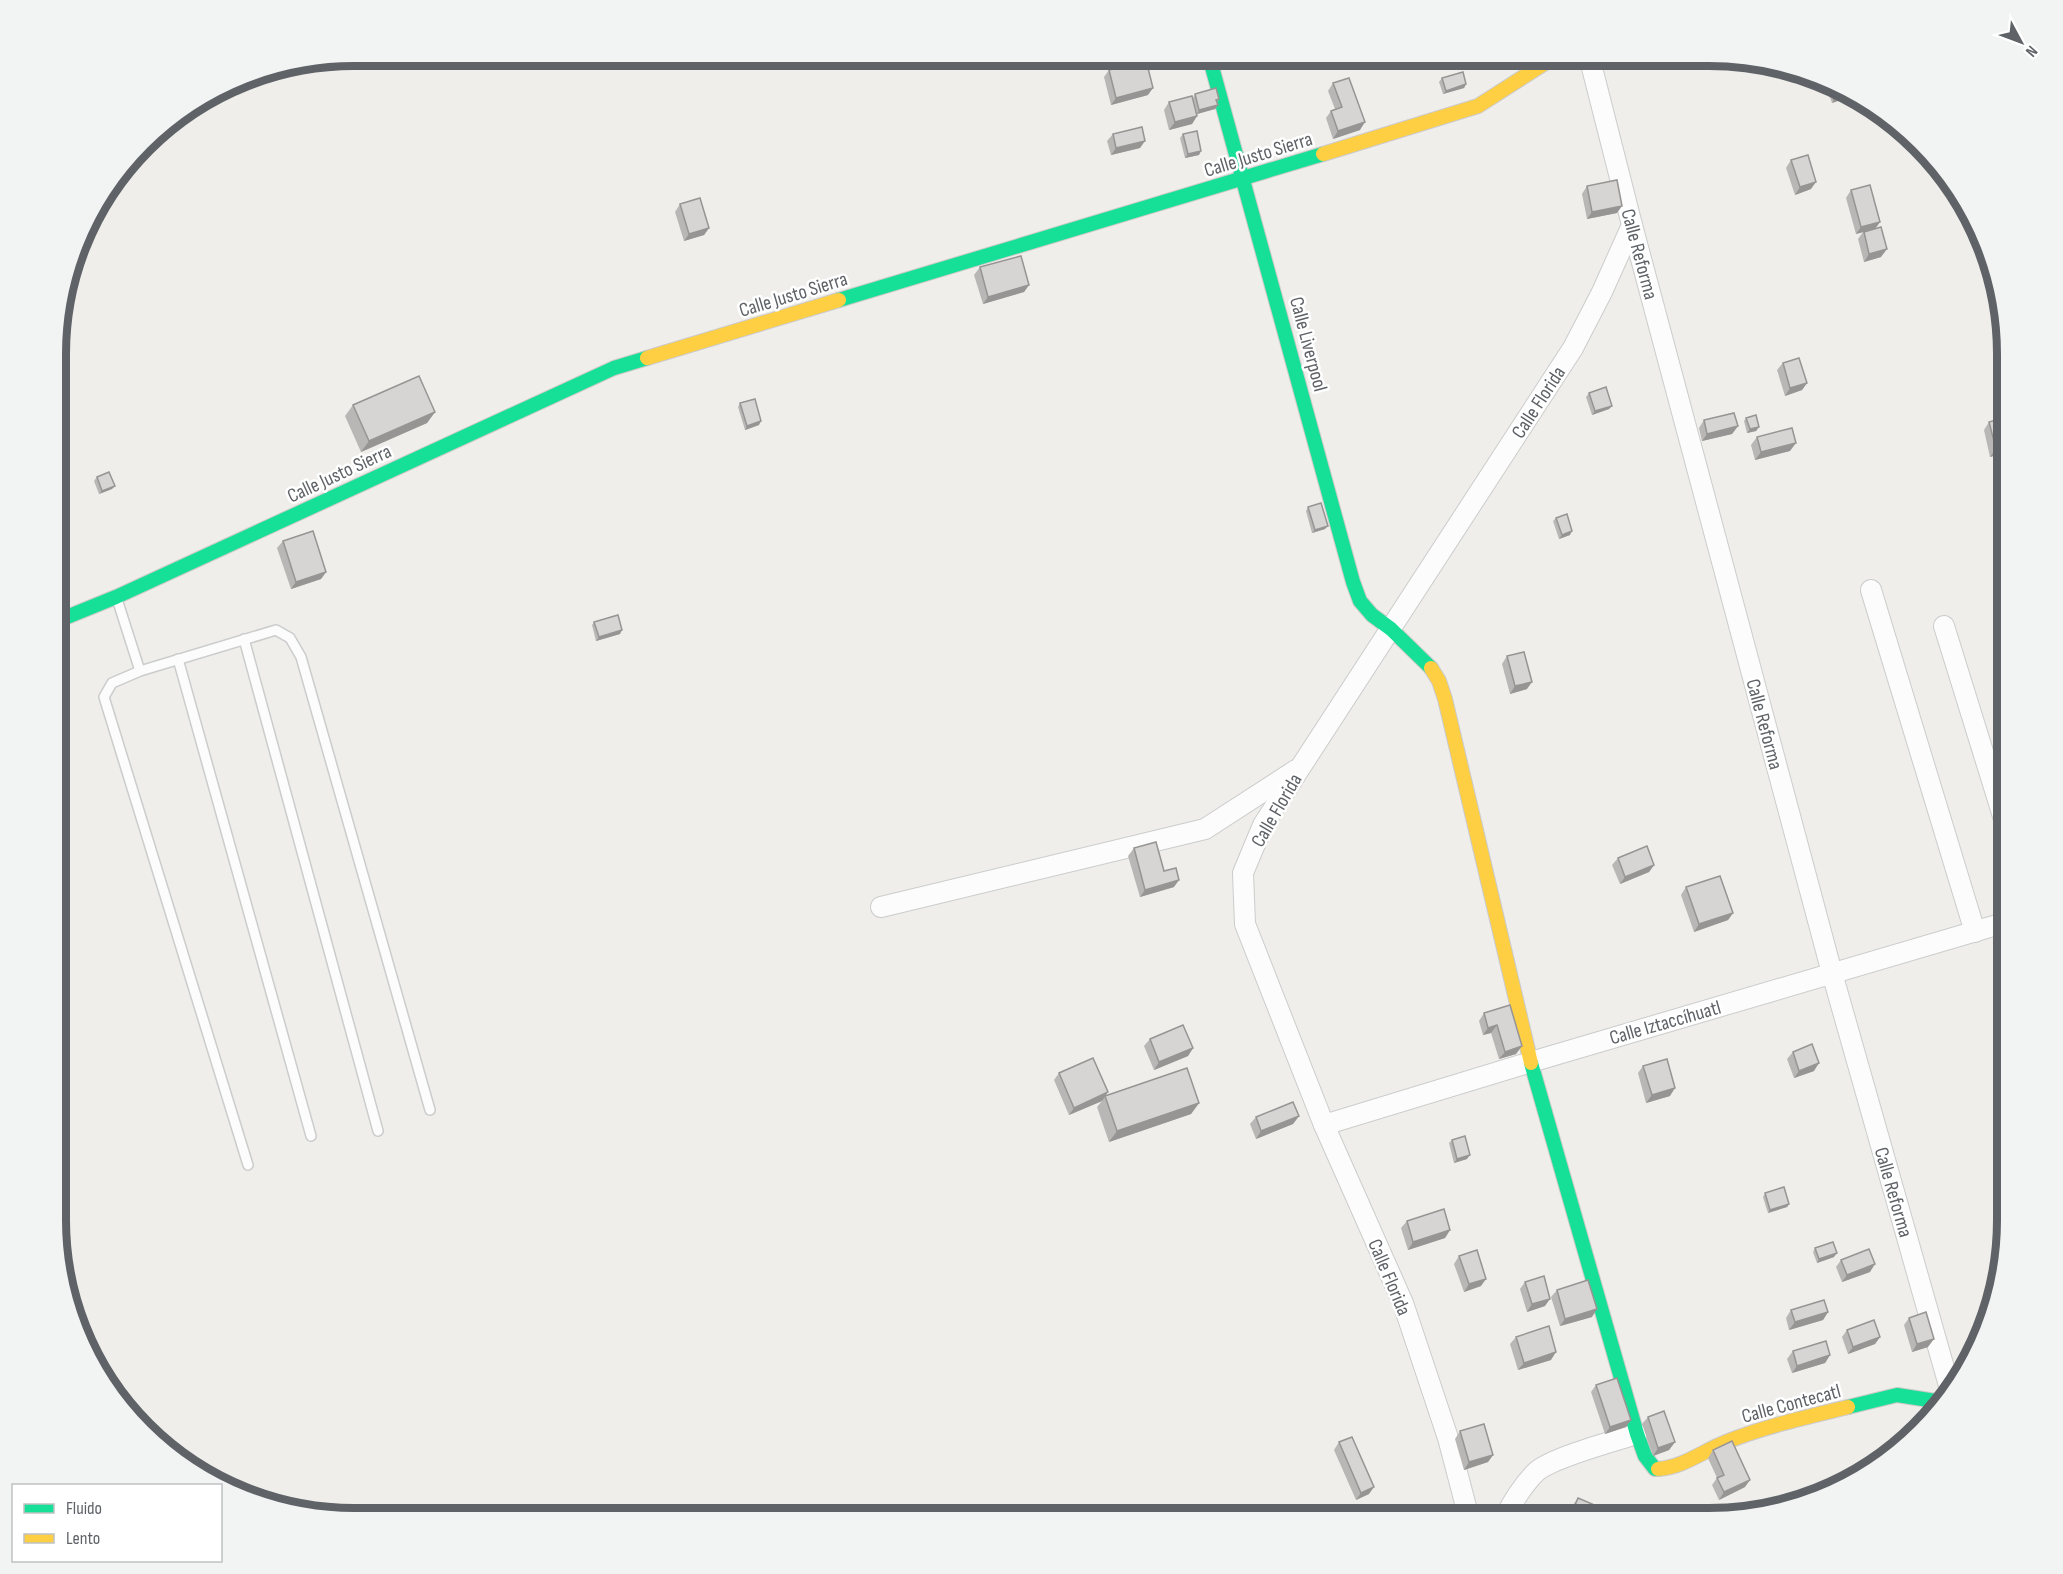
<svg xmlns="http://www.w3.org/2000/svg" width="2063" height="1574" font-family="'Sofia Sans Condensed',sans-serif">
  <style>
    .lines { fill: none; stroke-linecap: round; stroke-linejoin: round }
    .lane-casing { stroke: #cbcccc; stroke-width: 12 }
    .street-casing { stroke: #cbcccc; stroke-width: 22 }
    .fast-casing { stroke: #cacacb; stroke-width: 16 }
    .slow-casing { stroke: #cacacb; stroke-width: 16 }
    .lane { stroke: #fdfcfc; stroke-width: 9 }
    .street { stroke: #fdfcfc; stroke-width: 20 }
    .fast { stroke: #16e098; stroke-width: 14 }
    .slow { stroke: #ffcf43; stroke-width: 14 }
    .wall { fill: #b8b7b5 }
    .shaded-wall { fill: #969594 }
    .building { fill: #d6d5d3; stroke: #969594; stroke-width: 1.5 }
    .labels { text-anchor: middle; stroke-width: 5; stroke-linejoin: round; paint-order: stroke }
    .street-label { font-size: 20px; fill: #5f6368; stroke: #fff }
    .rim { fill: none; stroke: #5f6368; stroke-width: 8 }
  </style>
  <rect width="100%" height="100%" fill="#efeeea"/>
  <g class="lines">
    <defs>
      <g id="lane">
        <path d="M117,599L140,671"/>
        <path d="M244,639L378,1131"/>
        <path d="M178,659L311,1136"/>
        <path d="M248,1165L104,697L112,683L140,671L276,630L290,638L301,657L430,1110"/>
      </g>
      <g id="street">
        <path d="M1589,56L1632,225L1832,973L1950,1389"/>
        <path d="M1795,72H1796"/>
        <path d="M1871,590L1975,932"/>
        <path d="M1944,626L2007,829"/>
        <path d="M881,907L1205,829L1296,770"/>
        <path d="M1324,1125L1531,1062L2007,922"/>
        <path d="M1469,1518L1448,1438L1403,1303L1324,1125L1245,924L1243,873L1263,825L1573,348L1602,292L1632,225"/>
        <path d="M1504,1518C1513,1502 1522,1486 1536,1472C1551,1458 1614,1441 1637,1434"/>
      </g>
      <g id="fast">
        <path d="M1209,56L1353,582L1360,601L1372,615L1391,629L1431,668"/>
        <path d="M839,300L1323,154"/>
        <path d="M57,621L116,597L614,368L647,358"/>
        <path d="M1531,1063L1637,1434L1645,1456L1655,1469H1658"/>
        <path d="M1848,1407L1897,1395L1942,1402"/>
      </g>
      <g id="slow">
        <path d="M1323,154L1478,106L1556,56"/>
        <path d="M647,358L839,300"/>
        <path d="M1431,668L1439,681L1445,699L1531,1063"/>
        <path d="M1658,1469C1684,1467 1703,1451 1726,1442C1766,1426 1807,1417 1848,1407"/>
      </g>
    </defs>
    <use href="#lane" class="lane-casing"/>
    <use href="#street" class="street-casing"/>
    <use href="#fast" class="fast-casing"/>
    <use href="#slow" class="slow-casing"/>
    <use href="#lane" class="lane"/>
    <use href="#street" class="street"/>
    <use href="#fast" class="fast"/>
    <use href="#slow" class="slow"/>
  </g>
  <g class="wall">
    <path d="M1109,70L1148,95L1111,105L1104,77Z"/>
    <path d="M1442,78L1466,84L1464,88L1443,94L1439,82Z"/>
    <path d="M1333,83L1360,130L1333,139L1326,118L1331,111L1335,109L1328,91Z"/>
    <path d="M1830,88L1852,96L1832,103L1828,92Z"/>
    <path d="M1195,94L1219,99L1217,102L1218,105L1215,109L1197,114L1193,98Z"/>
    <path d="M1169,102L1197,116L1192,124L1169,130L1164,110Z"/>
    <path d="M1113,134L1140,148L1111,155L1107,141Z"/>
    <path d="M1183,134L1199,155L1185,158L1180,138Z"/>
    <path d="M1791,160L1811,189L1795,195L1786,168Z"/>
    <path d="M1587,186L1617,213L1587,219L1582,194Z"/>
    <path d="M1851,190L1880,222L1875,229L1881,257L1864,262L1858,239L1863,232L1856,234L1846,198Z"/>
    <path d="M680,204L709,228L704,235L684,241L675,212Z"/>
    <path d="M980,267L1029,285L1024,292L983,304L974,275Z"/>
    <path d="M1783,363L1807,383L1802,390L1785,396L1777,370Z"/>
    <path d="M1589,393L1612,406L1609,409L1592,415L1586,397Z"/>
    <path d="M740,403L759,425L745,430L738,407Z"/>
    <path d="M353,405L435,412L427,423L361,452L345,416Z"/>
    <path d="M1746,418L1759,427L1756,431L1747,433L1744,421Z"/>
    <path d="M1704,420L1738,426L1732,434L1702,441L1699,428Z"/>
    <path d="M1989,422L2007,452L1990,457L1984,430Z"/>
    <path d="M1757,437L1790,451L1755,460L1751,445Z"/>
    <path d="M97,477L112,489L99,494L94,481Z"/>
    <path d="M1308,507L1325,529L1312,533L1306,511Z"/>
    <path d="M1556,518L1570,535L1559,539L1553,521Z"/>
    <path d="M283,541L326,572L321,579L291,589L277,548Z"/>
    <path d="M594,622L620,634L596,641L592,625Z"/>
    <path d="M1507,656L1527,689L1510,694L1502,664Z"/>
    <path d="M1134,848L1164,871L1174,887L1140,897L1128,856Z"/>
    <path d="M1618,858L1654,865L1649,872L1620,884L1612,865Z"/>
    <path d="M1686,887L1733,913L1728,920L1694,932L1681,895Z"/>
    <path d="M1510,1005L1516,1054L1499,1059L1491,1033L1483,1035L1479,1021L1484,1013Z"/>
    <path d="M1150,1039L1193,1048L1188,1056L1154,1070L1144,1046Z"/>
    <path d="M1793,1052L1814,1071L1794,1078L1787,1059Z"/>
    <path d="M1643,1066L1670,1096L1646,1103L1638,1073Z"/>
    <path d="M1059,1073L1107,1095L1199,1103L1191,1114L1109,1142L1097,1107L1102,1101L1069,1115L1054,1080Z"/>
    <path d="M1299,1116L1293,1124L1256,1139L1250,1124L1256,1117Z"/>
    <path d="M1452,1140L1467,1159L1454,1163L1449,1143Z"/>
    <path d="M1765,1193L1789,1204L1787,1207L1768,1213L1763,1197Z"/>
    <path d="M1407,1221L1450,1230L1445,1238L1408,1250L1401,1228Z"/>
    <path d="M1815,1248L1834,1257L1817,1263L1813,1252Z"/>
    <path d="M1459,1256L1481,1286L1464,1292L1454,1264Z"/>
    <path d="M1841,1260L1870,1272L1842,1282L1836,1267Z"/>
    <path d="M1525,1282L1545,1306L1527,1312L1520,1289Z"/>
    <path d="M1557,1290L1592,1317L1560,1326L1551,1297Z"/>
    <path d="M1791,1310L1828,1312L1823,1320L1789,1330L1786,1318Z"/>
    <path d="M1909,1318L1928,1347L1912,1352L1904,1325Z"/>
    <path d="M1847,1330L1880,1337L1875,1344L1848,1354L1842,1337Z"/>
    <path d="M1516,1337L1551,1360L1518,1370L1510,1344Z"/>
    <path d="M1793,1351L1830,1355L1825,1363L1792,1373L1787,1359Z"/>
    <path d="M1596,1385L1626,1427L1605,1434L1591,1392Z"/>
    <path d="M1648,1417L1675,1442L1669,1450L1653,1456L1642,1424Z"/>
    <path d="M1460,1431L1493,1455L1488,1462L1464,1470L1455,1439Z"/>
    <path d="M1339,1442L1369,1494L1356,1500L1334,1450Z"/>
    <path d="M1713,1450L1745,1487L1719,1500L1712,1485L1717,1478L1708,1458Z"/>
    <path d="M1578,1498L1599,1518H1567L1573,1505Z"/>
  </g>
  <g class="shaded-wall">
    <path d="M1328,56H1337L1336,57L1322,61L1324,57Z"/>
    <path d="M1466,84L1464,88L1443,94L1446,91Z"/>
    <path d="M1153,88L1148,95L1111,105L1116,98Z"/>
    <path d="M1849,95L1852,96L1832,103L1834,100Z"/>
    <path d="M1218,105L1215,109L1197,114L1199,110Z"/>
    <path d="M1197,116L1192,124L1169,130L1175,122Z"/>
    <path d="M1365,122L1360,130L1333,139L1338,131Z"/>
    <path d="M1145,141L1140,148L1111,155L1116,148Z"/>
    <path d="M1201,151L1199,155L1185,158L1188,154Z"/>
    <path d="M1816,182L1811,189L1795,195L1800,187Z"/>
    <path d="M1622,206L1617,213L1587,219L1592,212Z"/>
    <path d="M1880,222L1875,229L1856,234L1861,227Z"/>
    <path d="M709,228L704,235L684,241L689,234Z"/>
    <path d="M1887,249L1881,257L1864,262L1869,254Z"/>
    <path d="M1029,285L1024,292L983,304L988,297Z"/>
    <path d="M1807,383L1802,390L1785,396L1790,388Z"/>
    <path d="M1612,406L1609,409L1592,415L1595,411Z"/>
    <path d="M435,412L427,423L361,452L369,441Z"/>
    <path d="M761,421L759,425L745,430L747,426Z"/>
    <path d="M1738,426L1732,434L1702,441L1707,434Z"/>
    <path d="M1759,427L1756,431L1747,433L1750,429Z"/>
    <path d="M1796,443L1790,451L1755,460L1761,452Z"/>
    <path d="M2007,446V452L1990,457L1996,449Z"/>
    <path d="M115,486L112,489L99,494L102,491Z"/>
    <path d="M1328,526L1325,529L1312,533L1315,530Z"/>
    <path d="M1572,531L1570,535L1559,539L1562,535Z"/>
    <path d="M326,572L321,579L291,589L296,582Z"/>
    <path d="M622,630L620,634L596,641L599,637Z"/>
    <path d="M1532,682L1527,689L1510,694L1515,686Z"/>
    <path d="M1654,865L1649,872L1620,884L1625,877Z"/>
    <path d="M1179,880L1174,887L1140,897L1145,890Z"/>
    <path d="M1733,913L1728,920L1694,932L1699,924Z"/>
    <path d="M1497,1025L1491,1033L1483,1035L1488,1028Z"/>
    <path d="M1522,1046L1516,1054L1499,1059L1505,1052Z"/>
    <path d="M1193,1048L1188,1056L1154,1070L1159,1062Z"/>
    <path d="M1819,1063L1814,1071L1794,1078L1799,1071Z"/>
    <path d="M1675,1088L1670,1096L1646,1103L1652,1095Z"/>
    <path d="M1108,1092L1102,1101L1069,1115L1074,1108Z"/>
    <path d="M1199,1103L1191,1114L1109,1142L1117,1131Z"/>
    <path d="M1299,1116L1293,1124L1256,1139L1261,1131Z"/>
    <path d="M1470,1155L1467,1159L1454,1163L1457,1159Z"/>
    <path d="M1789,1204L1787,1207L1768,1213L1770,1210Z"/>
    <path d="M1450,1230L1445,1238L1408,1250L1413,1242Z"/>
    <path d="M1837,1253L1834,1257L1817,1263L1819,1259Z"/>
    <path d="M1875,1264L1870,1272L1842,1282L1847,1275Z"/>
    <path d="M1486,1279L1481,1286L1464,1292L1469,1284Z"/>
    <path d="M1550,1299L1545,1306L1527,1312L1532,1304Z"/>
    <path d="M1597,1309L1592,1317L1560,1326L1565,1319Z"/>
    <path d="M1828,1312L1823,1320L1789,1330L1795,1322Z"/>
    <path d="M1880,1337L1875,1344L1848,1354L1853,1347Z"/>
    <path d="M1934,1339L1928,1347L1912,1352L1917,1344Z"/>
    <path d="M1556,1352L1551,1360L1518,1370L1524,1363Z"/>
    <path d="M1830,1355L1825,1363L1792,1373L1797,1366Z"/>
    <path d="M1631,1420L1626,1427L1605,1434L1610,1427Z"/>
    <path d="M1675,1442L1669,1450L1653,1456L1658,1448Z"/>
    <path d="M1493,1455L1488,1462L1464,1470L1469,1462Z"/>
    <path d="M1750,1480L1745,1487L1719,1500L1724,1492Z"/>
    <path d="M1374,1487L1369,1494L1356,1500L1361,1493Z"/>
    <path d="M1572,1512L1587,1518H1567Z"/>
  </g>
  <g class="building">
    <path d="M1146,60L1153,88L1116,98L1109,70Z"/>
    <path d="M1463,72L1466,84L1446,91L1442,78Z"/>
    <path d="M1349,78L1365,122L1338,131L1331,111L1342,107L1333,83Z"/>
    <path d="M1835,86L1849,95L1834,100L1830,88Z"/>
    <path d="M1216,88L1219,99L1216,100L1218,105L1199,110L1195,94Z"/>
    <path d="M1192,96L1197,116L1175,122L1169,102Z"/>
    <path d="M1142,127L1145,141L1116,148L1113,134Z"/>
    <path d="M1197,131L1201,151L1188,154L1183,134Z"/>
    <path d="M1808,155L1816,182L1800,187L1791,160Z"/>
    <path d="M1617,180L1622,206L1592,212L1587,186Z"/>
    <path d="M1870,185L1880,222L1861,227L1851,190Z"/>
    <path d="M700,198L709,228L689,234L680,204Z"/>
    <path d="M1881,227L1887,249L1869,254L1864,232Z"/>
    <path d="M1021,256L1029,285L988,297L980,267Z"/>
    <path d="M1799,358L1807,383L1790,388L1783,363Z"/>
    <path d="M419,376L435,412L369,441L353,405Z"/>
    <path d="M1606,387L1612,406L1595,411L1589,393Z"/>
    <path d="M755,399L761,421L747,426L740,403Z"/>
    <path d="M1734,413L1738,426L1707,434L1704,420Z"/>
    <path d="M1756,415L1759,427L1750,429L1746,418Z"/>
    <path d="M2007,417V446L1996,449L1989,422Z"/>
    <path d="M1792,428L1796,443L1761,452L1757,437Z"/>
    <path d="M109,472L115,486L102,491L97,477Z"/>
    <path d="M1321,503L1328,526L1315,530L1308,507Z"/>
    <path d="M1567,514L1572,531L1562,535L1556,518Z"/>
    <path d="M313,531L326,572L296,582L283,541Z"/>
    <path d="M618,615L622,630L599,637L594,622Z"/>
    <path d="M1524,652L1532,682L1515,686L1507,656Z"/>
    <path d="M1156,842L1164,871L1176,868L1179,880L1145,890L1134,848Z"/>
    <path d="M1647,846L1654,865L1625,877L1618,858Z"/>
    <path d="M1720,876L1733,913L1699,924L1686,887Z"/>
    <path d="M1510,1005L1522,1046L1505,1052L1497,1025L1488,1028L1484,1013Z"/>
    <path d="M1183,1025L1193,1048L1159,1062L1150,1039Z"/>
    <path d="M1812,1044L1819,1063L1799,1071L1793,1052Z"/>
    <path d="M1093,1058L1108,1092L1074,1108L1059,1073Z"/>
    <path d="M1667,1059L1675,1088L1652,1095L1643,1066Z"/>
    <path d="M1187,1068L1199,1103L1117,1131L1105,1096Z"/>
    <path d="M1293,1102L1299,1116L1261,1131L1256,1117Z"/>
    <path d="M1465,1136L1470,1155L1457,1159L1452,1140Z"/>
    <path d="M1784,1187L1789,1204L1770,1210L1765,1193Z"/>
    <path d="M1444,1209L1450,1230L1413,1242L1407,1221Z"/>
    <path d="M1833,1242L1837,1253L1819,1259L1815,1248Z"/>
    <path d="M1869,1249L1875,1264L1847,1275L1841,1260Z"/>
    <path d="M1477,1250L1486,1279L1469,1284L1459,1256Z"/>
    <path d="M1544,1276L1550,1299L1532,1304L1525,1282Z"/>
    <path d="M1588,1280L1597,1309L1565,1319L1557,1290Z"/>
    <path d="M1824,1300L1828,1312L1795,1322L1791,1310Z"/>
    <path d="M1926,1312L1934,1339L1917,1344L1909,1318Z"/>
    <path d="M1874,1320L1880,1337L1853,1347L1847,1330Z"/>
    <path d="M1549,1326L1556,1352L1524,1363L1516,1337Z"/>
    <path d="M1826,1341L1830,1355L1797,1366L1793,1351Z"/>
    <path d="M1617,1378L1631,1420L1610,1427L1596,1385Z"/>
    <path d="M1664,1411L1675,1442L1658,1448L1648,1417Z"/>
    <path d="M1484,1424L1493,1455L1469,1462L1460,1431Z"/>
    <path d="M1352,1437L1374,1487L1361,1493L1339,1442Z"/>
    <path d="M1732,1441L1750,1480L1724,1492L1717,1478L1724,1475L1713,1450Z"/>
    <path d="M1578,1498L1604,1509L1599,1518H1587L1572,1512Z"/>
  </g>
  <g class="labels">
    <g class="street-label">
      <text transform="translate(1258 154) rotate(-17)" y="7">Calle Justo Sierra</text>
      <text transform="translate(1640 254) rotate(75)" y="7">Calle Reforma</text>
      <text transform="translate(793 294) rotate(-17)" y="7">Calle Justo Sierra</text>
      <text transform="translate(1309 344) rotate(75)" y="7">Calle Liverpool</text>
      <text transform="translate(1538 402) rotate(-57)" y="7">Calle Florida</text>
      <text transform="translate(339 473) rotate(-25)" y="7">Calle Justo Sierra</text>
      <text transform="translate(1765 724) rotate(75)" y="7">Calle Reforma</text>
      <text transform="translate(1276 810) rotate(-60)" y="7">Calle Florida</text>
      <text transform="translate(1665 1022) rotate(-16)" y="7">Calle Iztaccíhuatl</text>
      <text transform="translate(1894 1192) rotate(74)" y="7">Calle Reforma</text>
      <text transform="translate(1390 1277) rotate(67)" y="7">Calle Florida</text>
      <text transform="translate(1791 1403) rotate(-15)" y="7">Calle Contecatl</text>
    </g>
  </g>
  <path d="M0 0H2063V1574H0ZM354 66H1709A288 288 0 0 1 1997 354V1220A288 288 0 0 1 1709 1508H354A288 288 0 0 1 66 1220V354A288 288 0 0 1 354 66Z" fill="#f2f3f3" fill-rule="evenodd"/>
  <path class="rim" d="M354 66H1709A288 288 0 0 1 1997 354V1220A288 288 0 0 1 1709 1508H354A288 288 0 0 1 66 1220V354A288 288 0 0 1 354 66Z"/>
  <rect x="12" y="1484" width="210" height="78" fill="#ffffff" stroke="#bfc1c3" stroke-width="1.5"/>
  <rect x="24" y="1504" width="30" height="9" fill="#16e098" stroke="#bfc1c3" stroke-width="1.5"/>
  <text x="66" y="1514" font-size="18" fill="#5f6368">Fluido</text>
  <rect x="24" y="1534" width="30" height="9" fill="#ffcf43" stroke="#bfc1c3" stroke-width="1.5"/>
  <text x="66" y="1544" font-size="18" fill="#5f6368">Lento</text>
  <g transform="translate(2021 42) rotate(131)" stroke="#ffffff" stroke-width="4.5" paint-order="stroke">
  <path d="M0-4.5L10 22L0 15L-10 22Z" fill="#5f6368"/>
  <text y="-9" font-size="16" font-weight="bold" text-anchor="middle" fill="#5f6368">N</text>
  </g>
</svg>
